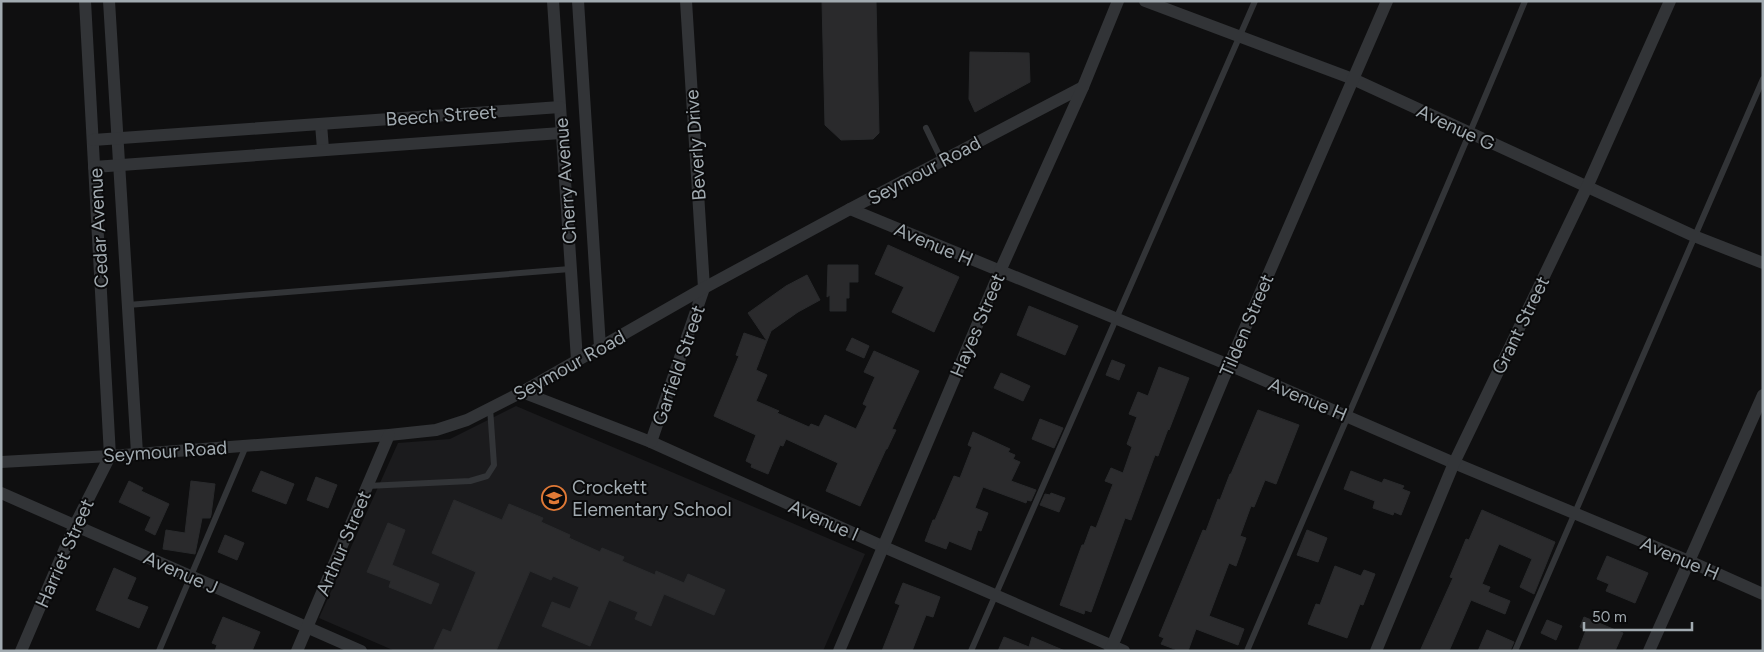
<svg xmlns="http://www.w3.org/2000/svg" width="1764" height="652" font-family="Figtree,sans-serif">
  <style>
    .built { fill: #1b1b1d }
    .building { fill: #2a2a2c; stroke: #292a2c }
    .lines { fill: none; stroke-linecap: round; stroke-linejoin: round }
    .service { stroke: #323437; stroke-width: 6 }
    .minor { stroke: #323437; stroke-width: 12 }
    .labels { text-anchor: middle; stroke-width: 4; stroke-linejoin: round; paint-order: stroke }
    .street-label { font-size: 19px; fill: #a1aab0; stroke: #0a0a0b }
    .poi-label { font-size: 19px; fill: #a1aab0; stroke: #0a0a0b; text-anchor: start }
  </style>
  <rect width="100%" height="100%" fill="#0f0f10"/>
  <path class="built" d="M516,406L865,554L823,651H395L319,618L398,443L450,439Z"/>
  <g class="building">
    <path d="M822,1H876L879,133L873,139L841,140L825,125Z"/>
    <path d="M970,52L1029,53L1030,82L975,112L969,99Z"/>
    <path d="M888,245L959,277L934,332L892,312L904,287L875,274Z"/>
    <path d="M828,265H858V282H849V298H846V311H830V295L827,297Z"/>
    <path d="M807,275L820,300L798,312L771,331L767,341L748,313L786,286Z"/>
    <path d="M1029,306L1078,326L1065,355L1017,335Z"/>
    <path d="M744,333L767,341L756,370L767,375L756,401L779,411L777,413L809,427L811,424L819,427L825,415L856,429L867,406L863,404L875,377L864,372L874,351L919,371L892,429L896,430L887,449H886L860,506L826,491L838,463L786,439L783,446L780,445L768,474L751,467L752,464L746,461L756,435L714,416L739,356L736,355Z"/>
    <path d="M852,338L869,346L864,358L846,350Z"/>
    <path d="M1112,360L1125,365L1119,380L1106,375Z"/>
    <path d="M1159,367L1189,378L1169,430L1168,429L1158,456L1155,455L1131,520L1125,518L1091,612L1085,610L1084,614L1060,605L1082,545H1084L1091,526L1096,528L1113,484L1105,481L1111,468L1123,473L1132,447L1127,444L1137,417L1129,414L1138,392L1148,396Z"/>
    <path d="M1001,373L1030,386L1023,401L994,388Z"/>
    <path d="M1258,410L1299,425L1276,484L1265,480L1254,507L1251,506L1240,536L1246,538L1236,566L1229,563L1209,616L1244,629L1238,645L1196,629L1188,651H1180L1161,644L1164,638L1159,636L1203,530L1206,531L1218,499L1220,500L1230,474H1231Z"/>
    <path d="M1040,419L1063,428L1054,448L1032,439Z"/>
    <path d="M973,432L1010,449L1008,452L1015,455L1013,459L1020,462L1011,481L1036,490L1031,501L1027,500L1026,503L983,487L975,508L988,513L981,531L978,530L971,550L949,541L946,549L925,541L933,520H935L954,476L960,478L972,447L968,445Z"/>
    <path d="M261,471L294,484L286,504L252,491Z"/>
    <path d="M1351,471L1382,483L1384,479L1404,486L1402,489L1410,492L1401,515L1394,512L1393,515L1373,508L1375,501L1344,489Z"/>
    <path d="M316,477L337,485L328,508L307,500Z"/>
    <path d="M129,481L143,488L141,491L169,504L155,535L145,530L151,517L119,502Z"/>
    <path d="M191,481L215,484L211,515L210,518H202L195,554L163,549L166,530L185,533Z"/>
    <path d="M1051,493L1065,498L1059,512L1040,505L1045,494L1050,495Z"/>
    <path d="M454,500L502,520L509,504L543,518L541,522L570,535L569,538L600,552L602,548L624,557L622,561L655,575L656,571L684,583L688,574L725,590L714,615L664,594L651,626L635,619L638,612L609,600L590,646L542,626L552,602L570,609L579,587L553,576L551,580L530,571L496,651H433L443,629L451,632L476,572L432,553Z"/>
    <path d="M1482,510L1555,542L1534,594L1520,587L1532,559L1499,544L1482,584L1490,587L1488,592L1510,601L1505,614L1471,600L1449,651H1420L1453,578L1450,577L1459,556L1466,539L1469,540Z"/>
    <path d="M388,523L405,530L392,565L439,584L431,604L389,587L391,581L367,572Z"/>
    <path d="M1307,530L1327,538L1318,562L1297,555Z"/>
    <path d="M225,535L244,543L237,560L218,552Z"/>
    <path d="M1607,556L1648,573L1635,603L1606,591L1609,584L1597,579Z"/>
    <path d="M1335,566L1361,576L1364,570L1375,574L1363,605L1360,604L1347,638L1308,624L1316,604L1320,605Z"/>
    <path d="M114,568L136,578L127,599L148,607L139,628L96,610Z"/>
    <path d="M903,583L940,597L933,617L926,615L912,651H882L900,605L895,603Z"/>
    <path d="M223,617L260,632L252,651H215L217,645L212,643Z"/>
    <path d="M1584,617L1623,633L1615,651H1578L1586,630L1580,627Z"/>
    <path d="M1547,620L1562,626L1556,640L1541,633Z"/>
    <path d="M1487,630L1514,642L1510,651H1478Z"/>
    <path d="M1004,637L1029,647L1032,637L1065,651H998Z"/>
  </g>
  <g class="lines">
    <g class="service">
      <path d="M926,128L942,161"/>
      <path d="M128,305L570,269"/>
      <path d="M367,486L470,481L487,476L494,465L490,408"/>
      <path d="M159,651L246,446"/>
      <path d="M971,651L1255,1"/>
      <path d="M1247,651C1339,434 1435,219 1525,1"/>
      <path d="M1515,651L1763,79"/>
    </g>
    <g class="minor">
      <path d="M85,1L110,456"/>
      <path d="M109,1L137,453"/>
      <path d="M553,1L577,360"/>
      <path d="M578,1L600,347"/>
      <path d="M1145,1L1353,79L1694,236L1763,263"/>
      <path d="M321,124L323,149"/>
      <path d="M93,140L560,107"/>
      <path d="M94,167L561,133"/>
      <path d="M850,209L1229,365L1454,463L1689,561L1763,594"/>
      <path d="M522,392L651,442L884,547L1124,651"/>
      <path d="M651,442L704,288L686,1"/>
      <path d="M1,462L110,456L389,435L436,430L467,420L522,392L704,288L850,209L1083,87"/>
      <path d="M1,493L361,651"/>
      <path d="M21,651L75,525L110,456"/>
      <path d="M297,651L389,435"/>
      <path d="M839,651L1000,271L1083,87L1118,1"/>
      <path d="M1110,651L1229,365L1387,1"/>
      <path d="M1376,651L1454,463L1587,187L1670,1"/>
      <path d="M1649,651L1763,395"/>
    </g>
  </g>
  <defs>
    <symbol id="school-ring" viewBox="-11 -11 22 22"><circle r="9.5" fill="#0a0a0b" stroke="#e07936" stroke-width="1.5"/><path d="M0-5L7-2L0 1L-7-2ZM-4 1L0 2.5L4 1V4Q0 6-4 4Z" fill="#e07936"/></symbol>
  </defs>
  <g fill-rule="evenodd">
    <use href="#school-ring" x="540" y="484" width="28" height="28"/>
  </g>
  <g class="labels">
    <g class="street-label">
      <text transform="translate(441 115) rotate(-4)" y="7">Beech Street</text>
      <text transform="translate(1456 127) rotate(25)" y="7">Avenue G</text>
      <text transform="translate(695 145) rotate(-94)" y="7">Beverly Drive</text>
      <text transform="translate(924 170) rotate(-28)" y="7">Seymour Road</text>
      <text transform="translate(565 181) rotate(-94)" y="7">Cherry Avenue</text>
      <text transform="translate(98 228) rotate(-93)" y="7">Cedar Avenue</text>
      <text transform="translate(934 244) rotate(23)" y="7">Avenue H</text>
      <text transform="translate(977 325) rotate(-67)" y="7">Hayes Street</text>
      <text transform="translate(1246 325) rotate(-67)" y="7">Tilden Street</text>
      <text transform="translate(1520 325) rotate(-64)" y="7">Grant Street</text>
      <text transform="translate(569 365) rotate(-29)" y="7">Seymour Road</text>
      <text transform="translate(678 365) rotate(-71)" y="7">Garfield Street</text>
      <text transform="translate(1308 399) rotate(23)" y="7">Avenue H</text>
      <text transform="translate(165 451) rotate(-4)" y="7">Seymour Road</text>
      <text transform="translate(824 520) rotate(24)" y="7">Avenue I</text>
      <text transform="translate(343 543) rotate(-67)" y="7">Arthur Street</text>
      <text transform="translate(64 553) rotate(-66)" y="7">Harriet Street</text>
      <text transform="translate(1680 558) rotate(23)" y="7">Avenue H</text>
      <text transform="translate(181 572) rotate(24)" y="7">Avenue J</text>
    </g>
    <g class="poi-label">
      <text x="572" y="494">Crockett<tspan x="572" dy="22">Elementary School</tspan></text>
    </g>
  </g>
  <rect width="1764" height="652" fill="none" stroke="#a1aab0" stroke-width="5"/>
  <path d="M1584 622v8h108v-8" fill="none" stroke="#a1aab0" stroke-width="2.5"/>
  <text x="1592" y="622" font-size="15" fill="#a1aab0" stroke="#0a0a0b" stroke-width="4" paint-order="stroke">50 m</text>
</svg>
